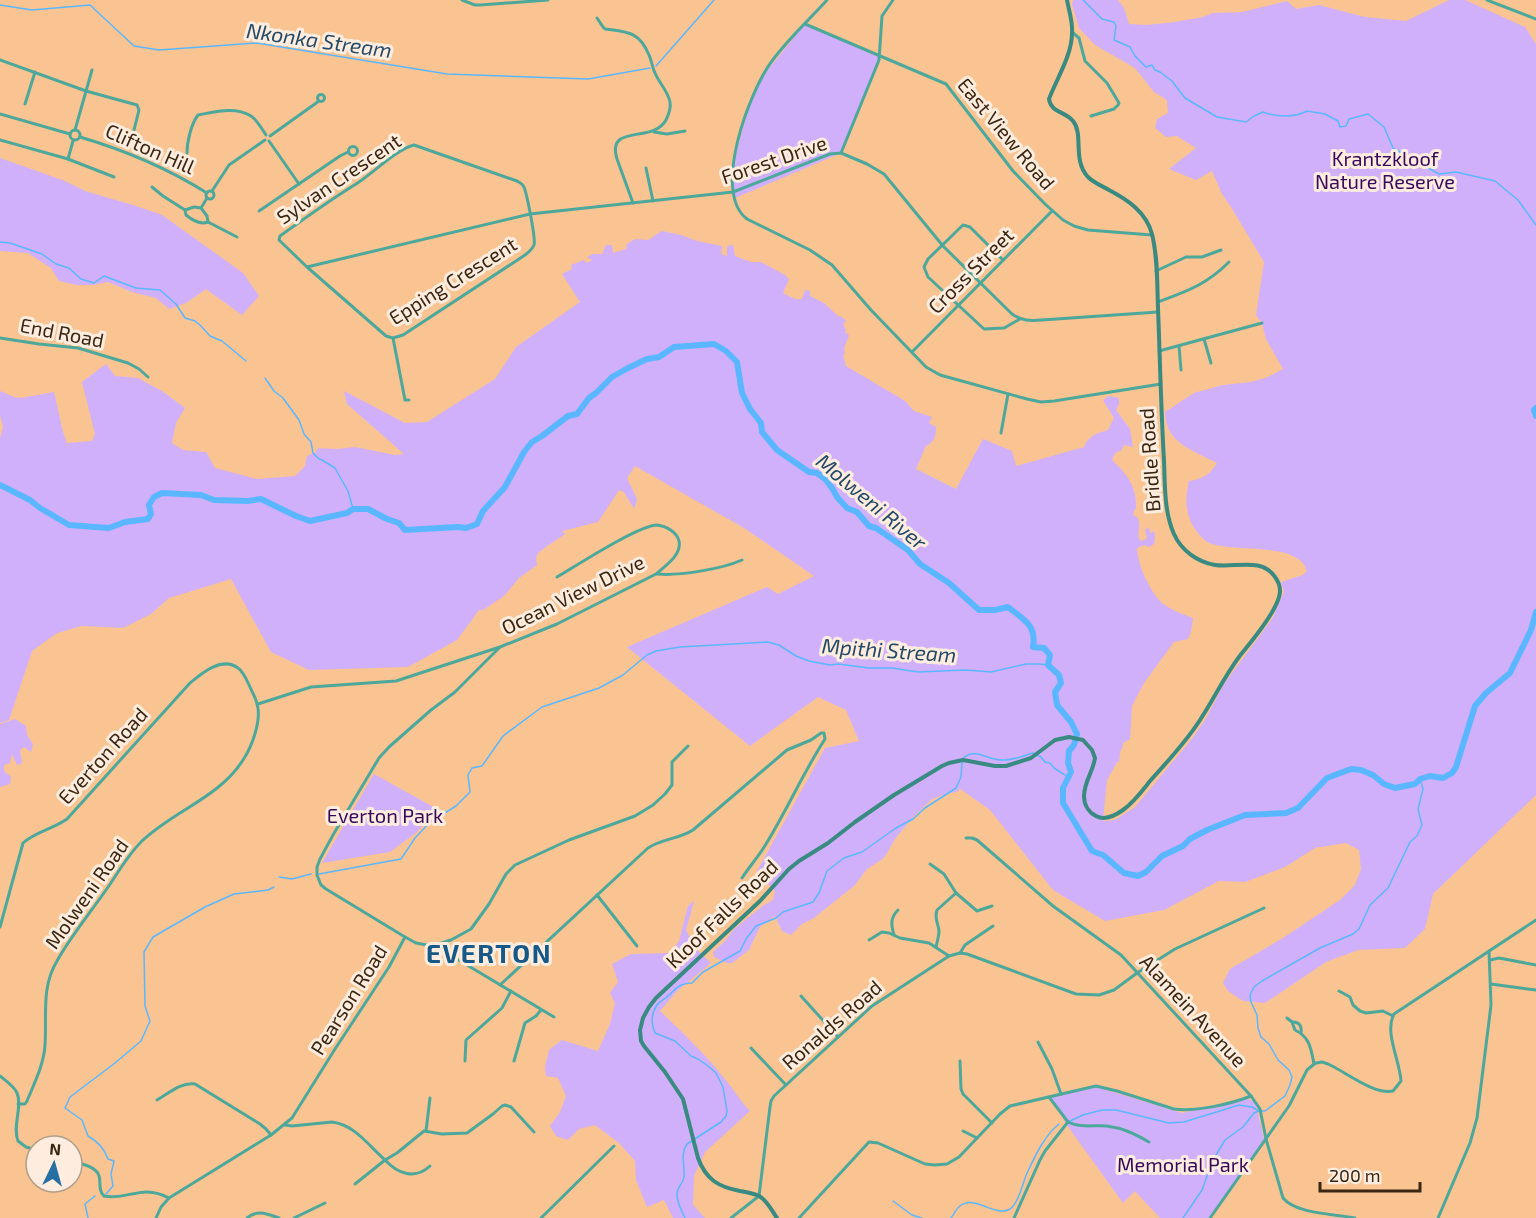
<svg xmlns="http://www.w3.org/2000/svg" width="1536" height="1218" font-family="'Exo 2',sans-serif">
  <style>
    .green { fill: #d1b0fb }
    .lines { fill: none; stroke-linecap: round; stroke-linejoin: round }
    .stream { stroke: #5ab7ff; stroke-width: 1.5 }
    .river { stroke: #5ab7ff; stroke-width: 6 }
    .street { stroke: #4da89c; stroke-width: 3 }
    .secondary { stroke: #398a80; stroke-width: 4 }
    .labels { text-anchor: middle; stroke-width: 6; stroke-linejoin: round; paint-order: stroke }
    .street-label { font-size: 20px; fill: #3a2612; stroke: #feedde }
    .park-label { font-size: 20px; fill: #38095c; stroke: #feedde }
    .water-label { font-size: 21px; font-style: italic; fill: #244a67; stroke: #feedde }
    .district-label { font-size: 26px; font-weight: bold; letter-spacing: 1.5px; fill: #165988; stroke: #feedde }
  </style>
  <rect width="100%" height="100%" fill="#f9c492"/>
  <g class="green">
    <path d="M1073,0H1118L1124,8L1129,24L1147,25L1175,22L1203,17L1213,13L1242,12L1287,1L1296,9L1319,5L1365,17L1406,21L1449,0H1465L1525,27L1536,44V795L1433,894L1425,929L1405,948L1358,950L1326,962L1265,1003L1243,1001L1228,991L1223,983L1230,969L1283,938L1340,900L1355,885L1361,869L1359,850L1346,843L1315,848L1285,867L1245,882L1219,881L1164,910L1105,921L1053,890L990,810L959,788V791L943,795L932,799L913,817L895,839L884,858L867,869L855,885L814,918L802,924L791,935L782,931L775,916L760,927L749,950L732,963H727L714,957L713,952L725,941L734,929L764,905L773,900L775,891L770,885L758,881L757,871L825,748L859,741L846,710L818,697L750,746L627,647L767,587L778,594L814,576L744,528L635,466L627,478L637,499L634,509L624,492L619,490L598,522L562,531L565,534C560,538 538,551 537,555C536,558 536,562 537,565L519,578L504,596L483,610H479L457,640L408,667L309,670L271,652L231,579L169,598L151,614L123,628L82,626L57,633L32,651L9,720L0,723V438L3,427L0,415V391L14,397L21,398L54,392L63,432L67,443L92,441L95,434L82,382L106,364L115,376L138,378L162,391L185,408L176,423L172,443L183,450L206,452L215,468L257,479L295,476L305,466L307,456L316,452L318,448L337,449L355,447L395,455L404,454L347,404L344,391L405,423L427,422L495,379L516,347L580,302L562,274L572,269L571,265L584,260L587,263L592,260L587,257L593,254H602L606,245H612L613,253L626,249L627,244L635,239L648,240L662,231L681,235L697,241L722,246L721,254L727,256V246L733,245L735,256L751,262H761L785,275L789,279L783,293L795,299H802L805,290L810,291V296L824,303L838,316L842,317L846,321L843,324L846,330L845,334L848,333L849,336L844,348L845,354L843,355L846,366L905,401L914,411L932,417L929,423L936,427C936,436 935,442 926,446L916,469L956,489L983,439L1012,451L1016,466L1084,447C1088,436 1097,433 1108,430L1114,418L1103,400L1109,396L1119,398V404L1116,410L1130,429L1133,447L1124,445L1121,451L1116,452L1112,460C1128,475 1137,487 1136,509L1134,510L1133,515L1137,517C1142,525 1137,530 1139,539L1142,541L1147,538L1145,529L1149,528L1150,533L1154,531L1155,536L1154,544L1149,547L1144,545L1137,548C1138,566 1148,587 1159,600C1167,609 1183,614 1193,618L1191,632L1188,639L1174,642L1144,683L1132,706L1130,739L1123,743V746L1120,752L1119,762H1117L1107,780L1103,821L1115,820L1135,807L1191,740L1205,720L1224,684L1272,619L1284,592L1281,582L1303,575L1307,571C1299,541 1234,553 1209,543C1203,540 1197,532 1193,526C1185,511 1185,498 1189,481C1202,479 1210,475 1217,463C1193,450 1166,444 1165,412L1194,393L1223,385L1251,382L1268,377L1283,369L1266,339L1262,323L1256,315L1264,262L1231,207L1222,194L1212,171L1196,180L1169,169L1196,148L1177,136L1166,137L1155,128L1157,119L1168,113L1167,100L1154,92L1135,68L1095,45L1079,28L1072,4Z"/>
    <path d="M804,25L879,56L841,153L735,198L732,167L750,104L763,76Z"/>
    <path d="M0,158L65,181L85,191L136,206L162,215L243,273L259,296L242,315L206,289L186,303L169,309L156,298L132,292L108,282L93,285H77L59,281L51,268L28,253L0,251Z"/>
    <path d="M15,719L26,726L27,735L33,744L31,752L24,747L20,750L22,763L17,765L12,754L10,763L4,765V771L11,777L10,784L0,787V724Z"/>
    <path d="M374,774L437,809L417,832L390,852L322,863Z"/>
    <path d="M694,901L686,930L696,949L711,963L677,991L660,1011C682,1032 704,1053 723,1077C733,1088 740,1101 750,1111L705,1152L694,1176L693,1205L705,1218H673L664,1200L647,1207L636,1180L635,1161L619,1143L595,1125L579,1129L568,1140L556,1136L550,1126L560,1112L566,1096L558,1078L546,1076L545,1067L549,1050L562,1040L598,1051L610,1024L615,1003L610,993L618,982L612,964L631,954L670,953L679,941L688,906Z"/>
    <path d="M1097,1087L1182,1113L1247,1099L1255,1101L1264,1139L1209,1218H1160L1135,1191L1123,1203L1069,1128L1050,1098Z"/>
  </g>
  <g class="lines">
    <g class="stream">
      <path d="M1083,0L1102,19L1114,22L1116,26L1114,40L1130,47L1135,56L1146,67L1152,65L1155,70L1160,72L1172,81L1185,98L1217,117L1246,122L1254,116L1263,112C1276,117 1294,118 1307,111L1325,114L1338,121L1340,127L1346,126L1349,119L1368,114L1384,127L1393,148L1439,174L1456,172L1495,181L1518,200L1536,225"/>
      <path d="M0,5L32,10L90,5L134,46L159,50L257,43L447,74L588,79L650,68"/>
      <path d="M656,66L714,0"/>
      <path d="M0,242L10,243L42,254L56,264L69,268L81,279L94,283L104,276L136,288L160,290L176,304L185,318L195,321L200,325L210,336L222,341L246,361"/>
      <path d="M265,378L274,391L283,398L299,420L304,434L311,442L313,453L319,459L322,460L335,468L348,491L353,509"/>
      <path d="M963,758C977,747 988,761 1004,760C1013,760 1024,756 1033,753L1041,757L1045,762L1050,763L1054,768L1065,775"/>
      <path d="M319,874L401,859L415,838L430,822L456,806L470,792L468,775L472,768L482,766L503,736L542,707L599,688L623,675L647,655L656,651L680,647L768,642L779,645L796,656L809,661L830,665L838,664L869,668H892L918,672L965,670L991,672L1026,664H1040L1048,665"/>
      <path d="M279,877L292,879L311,874"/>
      <path d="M1070,1121L1083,1115L1102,1110H1116L1169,1123L1184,1122L1239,1105L1252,1107L1259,1111"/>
      <path d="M106,1194L113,1186L111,1174L114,1161L108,1159C104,1148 98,1142 88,1136L82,1120L65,1108L70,1097L115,1063L141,1041L150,1021L145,1006L144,952L153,937L205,907L234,894L268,890L274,887"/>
      <path d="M893,1201L912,1215L922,1218"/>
      <path d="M88,1218L85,1204L95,1196"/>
      <path d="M685,1218C682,1211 677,1203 677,1195C676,1187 683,1185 684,1177C685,1166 680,1154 687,1144L721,1122L726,1116L727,1111L723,1087L716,1073L708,1066L698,1059L691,1056L675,1041L655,1033C651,1024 651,1014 657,1005C660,1001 665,999 668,996C678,987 678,984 692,983L703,972L740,951L746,939L756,926L776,918L783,912L813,902L819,893L827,871L844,858L862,852L896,828L913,819L925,808L956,788L961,777L962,763"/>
      <path d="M951,1218C954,1214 956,1209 960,1206C975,1194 995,1218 1010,1209C1019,1203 1023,1181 1028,1171C1036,1154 1045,1135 1059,1124"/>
      <path d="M1183,1218L1202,1190L1213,1160L1225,1140L1243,1127L1254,1113L1259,1111H1265L1285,1096L1290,1085L1292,1077L1289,1070L1278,1060L1269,1044L1261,1037L1258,1028L1257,1015L1251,1002L1250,995L1254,987L1262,981L1320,948L1353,934L1359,929L1370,905L1388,888L1410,842L1417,836L1420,829L1422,825L1418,809L1423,789L1420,779"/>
    </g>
    <g class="river">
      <path d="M1536,408L1534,410L1536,416"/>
      <path d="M0,485L30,500L40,508L69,525L109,528L125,522L148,519L151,514L149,505L154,497L162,493L201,495L214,500L248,501L261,499L296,516L310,521L347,513L353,509H368L387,519L399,523L405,530L458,527L466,528L477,524L483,511L505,487L524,452L532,442L542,436L568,416L577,414L589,398L596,393L612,377L628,368L647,359L659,357L674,347L714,344L726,351L737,362L742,393L750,409L761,423L762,432L777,450L809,472L817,473L825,479L832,488L837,497L847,508L857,512L869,526L876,528L908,550L920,564L949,583L979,610H995L1008,607C1023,619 1037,625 1033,647L1044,648L1050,655L1048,665L1059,675L1061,683L1055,692L1057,705L1071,722L1077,734L1074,745L1069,751L1068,763L1071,772L1063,788V803L1092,851L1103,855L1124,873L1138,876L1146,872L1162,856L1183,846L1190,839L1207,830L1245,815L1286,813L1298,808L1327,778L1351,769L1361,770L1373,775L1384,784L1395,788L1415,784L1420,779L1430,776L1443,778L1452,773L1456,767L1475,706L1486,693L1510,673L1531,630L1536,612"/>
    </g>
    <g class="street">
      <path d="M462,0L475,5H480L548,0"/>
      <path d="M827,0C809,20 788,39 772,61C750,90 711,192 747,219L810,250L832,265L871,310L926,367L940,375L1027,399L1041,402L1054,401L1161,384"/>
      <path d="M1487,0L1536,19"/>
      <path d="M597,18L603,27L605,29C627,32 639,31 649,55C652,61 652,67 655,73C659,83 668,91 670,102C671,108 669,114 666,120C653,144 606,123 617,159L633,203"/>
      <path d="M805,24L946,84L1013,171L1045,204L1063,220L1074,226L1088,230L1152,235"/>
      <path d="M1072,32L1079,38L1085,61L1107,83L1119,103L1118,105L1114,109L1091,116"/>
      <path d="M0,60L86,91L137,105L139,110L132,138"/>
      <circle cx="321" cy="98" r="3.5"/>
      <path d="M25,104L35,72"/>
      <path d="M0,114L70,134"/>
      <circle cx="75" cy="135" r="5"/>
      <path d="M75,130L92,70"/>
      <path d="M654,132L667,134L685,131"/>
      <path d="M270,136L319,101"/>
      <path d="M80,137C124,150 167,168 207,193"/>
      <path d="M0,140L68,159L114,177"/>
      <path d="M269,141L299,184"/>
      <circle cx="353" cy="151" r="4.5"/>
      <path d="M187,153C187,142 191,124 198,115C215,112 235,106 251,116C257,120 262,129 266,135"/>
      <path d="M841,153L879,60L882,16L893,0"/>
      <path d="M68,159L73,141"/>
      <path d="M646,168L653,201"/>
      <path d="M152,187L163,196L185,210L186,215C192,220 200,225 208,222L237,237"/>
      <path d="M212,191L229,165L265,140"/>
      <circle cx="210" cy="195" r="4"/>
      <path d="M201,208L207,198"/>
      <path d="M185,210L194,207L201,208L207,216L208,222"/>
      <path d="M259,211L340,156L348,152"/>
      <path d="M1003,260L970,227L963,225L928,259L924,267L928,277L984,329L1004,328L1020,319"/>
      <path d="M307,267L386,336L393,338L403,335L519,259C525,255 531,252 534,245C536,239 527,195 524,187C522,183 520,183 517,181L414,145C397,149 372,174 356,184C330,200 305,218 280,236L279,240L307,267L530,214L733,192L830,154L841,153L867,164L884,174L943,246L1012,314C1022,321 1030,321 1042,320L1158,312"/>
      <path d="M1156,271L1186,257H1202L1221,250"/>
      <path d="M1158,302C1187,291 1206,285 1229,262"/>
      <path d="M0,338L39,344L78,348L128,363L139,369L148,377"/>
      <path d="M393,338L405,400H409"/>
      <path d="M1204,339L1211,363"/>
      <path d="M1179,346L1181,370"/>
      <path d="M1159,351L1262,323"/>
      <path d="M912,352L1052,211"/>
      <path d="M1001,433L1008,394"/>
      <path d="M657,574C679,576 722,569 742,560"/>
      <path d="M258,704L311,687L396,681L500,647L557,624L656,574C665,566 682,555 679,541C677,532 666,526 657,525C639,525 576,566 557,577"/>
      <path d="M966,838H972L977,840L1053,906L1121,955L1251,1096L1260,1109L1266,1139L1283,1198C1296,1214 1335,1214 1355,1218"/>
      <path d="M930,864L944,874L956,893L977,911L992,906"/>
      <path d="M597,895L637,946"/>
      <path d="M0,927L23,843C35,832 53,829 67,819L190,683C202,673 222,656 238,668C244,672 247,681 250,687C252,692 256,698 257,704C262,719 252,747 243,760C219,798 173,811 141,842C127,856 118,873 106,890C90,913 71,936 57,961C41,987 47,1016 45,1045C44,1064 34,1084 27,1101L25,1104H18"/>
      <path d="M894,935C891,925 890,918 898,910"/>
      <path d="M405,937L326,889L321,885L317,875V867L320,859L333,835L379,758L389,747L431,710L455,692L499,648"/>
      <path d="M869,940L882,932L889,933L900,938L929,943L949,956"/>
      <path d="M433,947L457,959L554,1017"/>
      <path d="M936,947C937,942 939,936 939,931C938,922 934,919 937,910L956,893"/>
      <path d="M960,953L965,945L993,926"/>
      <path d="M1490,960L1499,958L1536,965"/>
      <path d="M1491,984L1536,990"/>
      <path d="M500,985L648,848C661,839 679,839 693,830L787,750L811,740L821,733H824L825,739C803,773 787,810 766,844C759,856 749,867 742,878"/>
      <path d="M1339,991L1350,997L1353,1005L1360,1011L1366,1013L1383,1011L1393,1016"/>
      <path d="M801,996L838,1037"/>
      <path d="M1287,1018L1292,1022L1295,1030C1310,1037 1311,1049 1314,1064"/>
      <path d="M1293,1022C1300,1022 1302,1027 1301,1033"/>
      <path d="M1038,1042L1052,1069L1061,1094"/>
      <path d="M751,1048L786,1085"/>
      <path d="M465,1061L466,1040L502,1008L511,991"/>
      <path d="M514,1061L525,1023L536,1016L541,1010"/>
      <path d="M960,1061L961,1089L963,1094L992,1123"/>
      <path d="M0,1076C6,1081 14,1086 17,1093C23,1106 12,1126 18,1141L26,1147L36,1150"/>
      <path d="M157,1100C169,1093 181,1082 195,1084L260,1124L266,1129L271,1135"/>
      <path d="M1068,1122C1080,1128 1093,1125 1107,1126C1123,1128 1135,1134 1149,1142"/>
      <path d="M285,1125L292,1126L332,1122C355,1125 368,1145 385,1160L397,1153L424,1131L442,1134L467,1133L493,1114L502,1106L505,1105L511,1107L534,1132"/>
      <path d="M426,1131L430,1098"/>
      <path d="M963,1131L977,1138"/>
      <path d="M72,1161C79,1163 89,1165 95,1170C104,1177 96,1189 104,1196C128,1201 141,1183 169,1198"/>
      <path d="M355,1184L385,1160C398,1174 415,1180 430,1166"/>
      <path d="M156,1218L161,1207L169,1198L271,1135L292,1118L335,1049L389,967L405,937L416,943L432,946L451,940L471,929L489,904L506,874L515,865L569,840L635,816L653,805L665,794L672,785V762L688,746"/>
      <path d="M247,1218C258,1209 267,1214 279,1218"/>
      <path d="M294,1218L325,1203"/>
      <path d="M541,1218L614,1146"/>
      <path d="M731,1218L759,1196L770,1107L771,1101L774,1096L872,1006L949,956L960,953L967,954L1076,994L1099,995L1114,990L1137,973L1175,949L1264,908"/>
      <path d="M799,1218L869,1142L878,1143L925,1164L935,1165L947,1164L959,1157L1000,1114L1010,1106L1096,1086L1117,1091L1174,1109C1196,1112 1231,1104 1251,1096"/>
      <path d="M1014,1218L1040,1160L1045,1151L1068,1122L1049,1097"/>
      <path d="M1210,1218L1289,1106L1307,1070L1313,1065L1316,1063L1322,1062L1328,1064C1346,1072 1374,1095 1393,1091L1401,1081C1400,1061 1384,1032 1394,1014L1536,920"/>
      <path d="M1438,1218L1470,1143L1477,1118L1491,1005L1489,951"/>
    </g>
    <path class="secondary" d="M777,1218C772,1211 767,1200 759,1196C753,1193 746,1192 740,1191C719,1187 706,1180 698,1158L683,1099L665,1072L644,1046L641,1041L640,1030L643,1018L649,1007L656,998L760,901L789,869L799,861L828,843L855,822L894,795L942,766L949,763L963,760L995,766H1006L1031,758L1055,740L1069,737L1083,740L1092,750L1095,758C1093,772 1084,782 1084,796C1084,804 1088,812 1096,816C1105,821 1116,815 1123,810C1134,802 1142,791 1150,781C1168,761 1186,742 1200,720C1214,699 1224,677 1239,657C1250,643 1280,608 1280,591C1280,586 1278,581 1275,577C1262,557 1235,568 1215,565C1197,562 1181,550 1174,534C1164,512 1165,484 1164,461C1161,410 1160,359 1158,308C1157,284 1158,258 1152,234C1146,212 1128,200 1109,190C1102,186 1094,183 1088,177C1072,160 1084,134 1073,121C1065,111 1051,113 1049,99C1057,78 1072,55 1072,33C1073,22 1069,11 1067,0"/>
  </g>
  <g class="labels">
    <g class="street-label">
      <text transform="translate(1006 134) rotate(50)" y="7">East View Road</text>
      <text transform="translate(150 149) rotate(24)" y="7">Clifton Hill</text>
      <text transform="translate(774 160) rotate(-19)" y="7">Forest Drive</text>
      <text transform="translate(339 179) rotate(-34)" y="7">Sylvan Crescent</text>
      <text transform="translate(971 271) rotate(-45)" y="7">Cross Street</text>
      <text transform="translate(453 281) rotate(-32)" y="7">Epping Crescent</text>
      <text transform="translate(62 333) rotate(11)" y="7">End Road</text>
      <text transform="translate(1150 460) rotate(-94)" y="7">Bridle Road</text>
      <text transform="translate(573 595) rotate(-26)" y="7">Ocean View Drive</text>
      <text transform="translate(103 756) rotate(-48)" y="7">Everton Road</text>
      <text transform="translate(87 894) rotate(-55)" y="7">Molweni Road</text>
      <text transform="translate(722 914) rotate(-44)" y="7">Kloof Falls Road</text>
      <text transform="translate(349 1000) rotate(-58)" y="7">Pearson Road</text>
      <text transform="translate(1193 1011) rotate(47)" y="7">Alamein Avenue</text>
      <text transform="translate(832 1025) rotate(-41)" y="7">Ronalds Road</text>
    </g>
    <g class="park-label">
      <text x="1385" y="166">Krantzkloof<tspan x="1385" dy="23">Nature Reserve</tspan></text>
      <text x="385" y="823">Everton Park</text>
      <text x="1183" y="1172">Memorial Park</text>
    </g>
    <g class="water-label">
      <text transform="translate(319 41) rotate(8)" y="7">Nkonka Stream</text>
      <text transform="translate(871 502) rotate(40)" y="7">Molweni River</text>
      <text transform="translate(889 651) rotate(4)" y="7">Mpithi Stream</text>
    </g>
    <g class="district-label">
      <text x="489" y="963">EVERTON</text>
    </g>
  </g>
  <g transform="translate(54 1164) rotate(5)"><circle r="28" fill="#feedde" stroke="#b09d8c" stroke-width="1.5"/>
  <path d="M0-4.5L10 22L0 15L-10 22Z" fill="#276fa3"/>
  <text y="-9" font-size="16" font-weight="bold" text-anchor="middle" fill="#3a2612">N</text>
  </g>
  <path d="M1320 1182v9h100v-9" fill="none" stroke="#3a2612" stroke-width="3"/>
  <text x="1329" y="1182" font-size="18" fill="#3a2612" stroke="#feedde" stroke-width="4.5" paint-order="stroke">200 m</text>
</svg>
